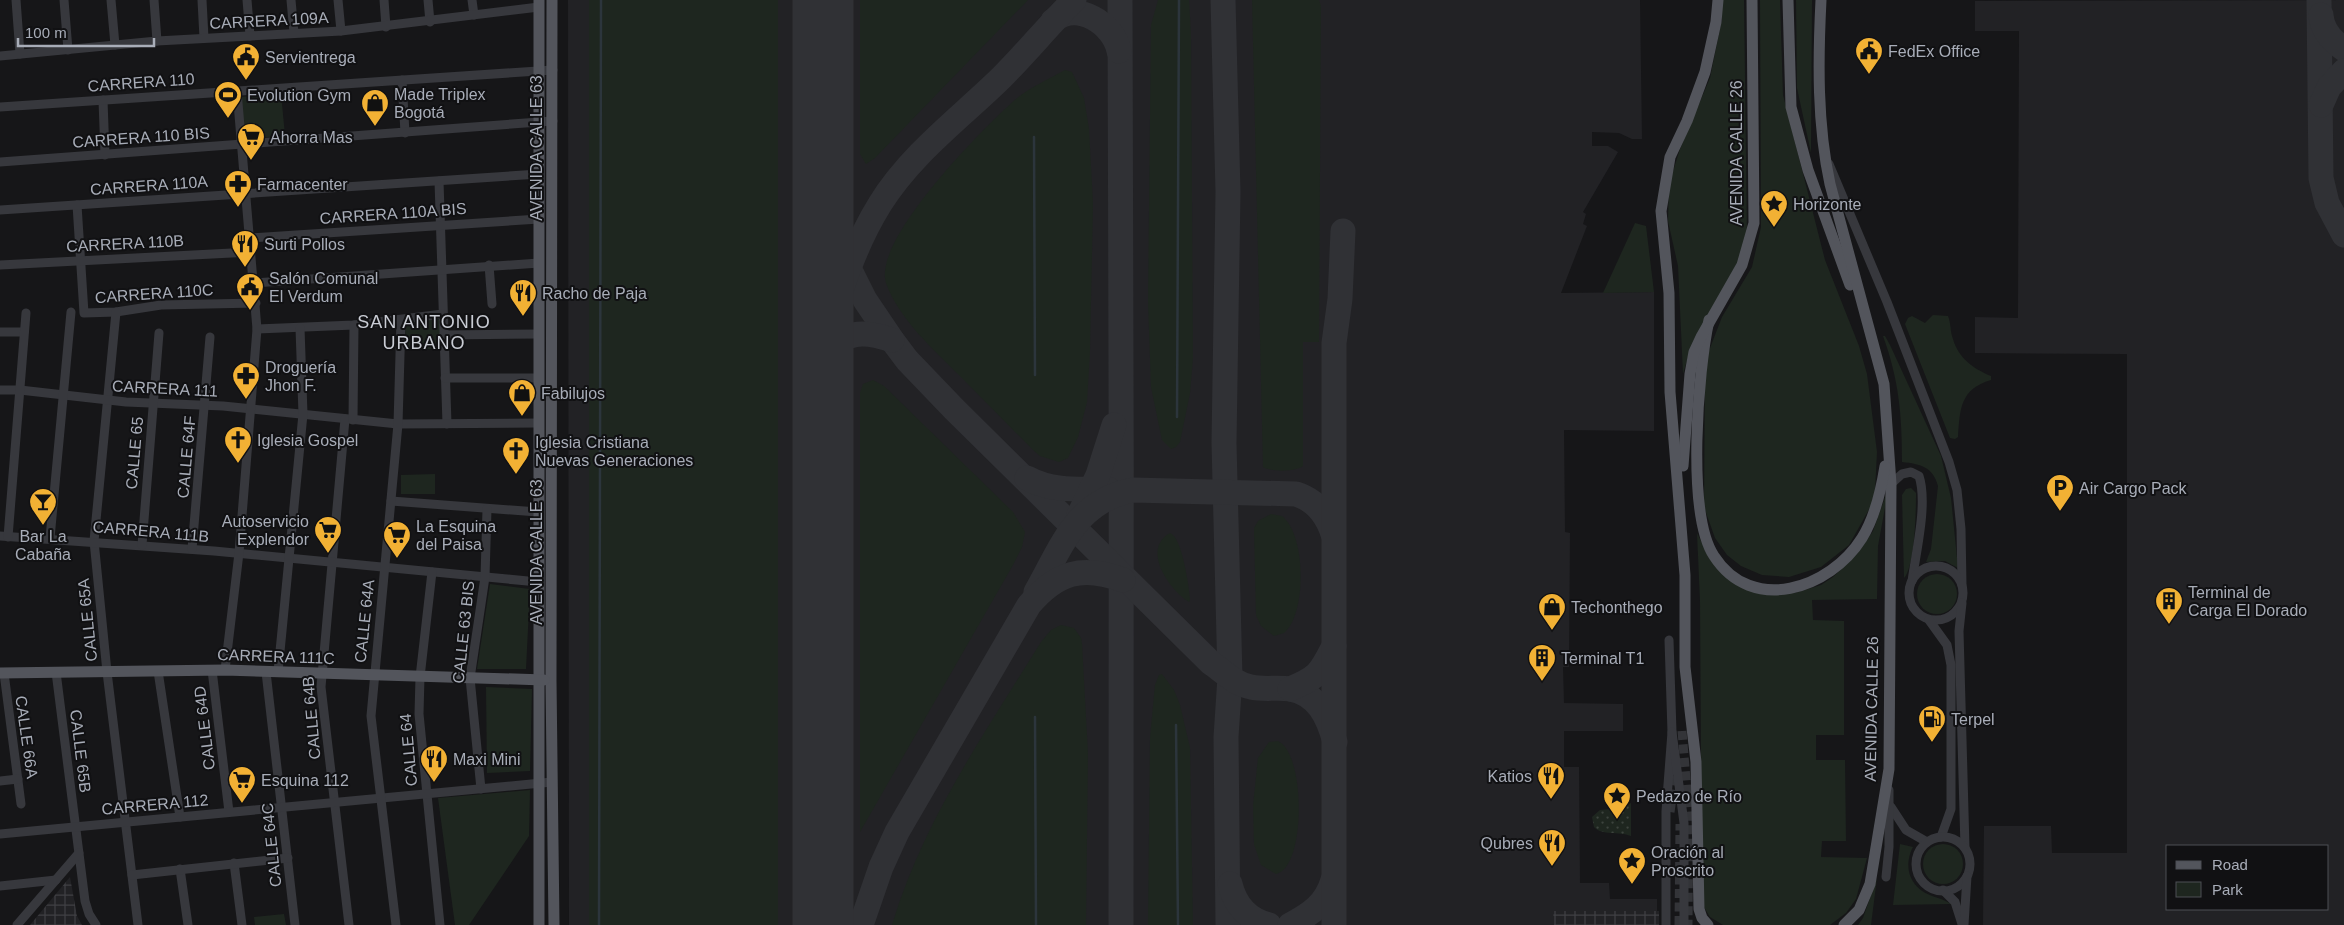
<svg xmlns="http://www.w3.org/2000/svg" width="2344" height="925" font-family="Helvetica,sans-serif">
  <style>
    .built { fill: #222225; fill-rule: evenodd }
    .industrial { fill: url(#industrial-grid) }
    .green { fill: #1e261f }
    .garden { fill: url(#garden-dots) }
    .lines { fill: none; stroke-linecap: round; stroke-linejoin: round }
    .stream { stroke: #2c353c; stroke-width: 2.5 }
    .taxiway { stroke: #303135; stroke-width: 25 }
    .runway { stroke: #303135; stroke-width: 61 }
    .minor-tunnel { stroke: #333438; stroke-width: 9; stroke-dasharray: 9 4.5; stroke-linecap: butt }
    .minor { stroke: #37383d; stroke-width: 9 }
    .major { stroke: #53555c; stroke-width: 11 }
    .minor-bridge { stroke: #37383d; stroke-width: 9 }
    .labels { text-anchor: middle; stroke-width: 4; stroke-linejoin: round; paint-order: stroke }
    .street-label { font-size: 16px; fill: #a8adb8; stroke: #111113 }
    .poi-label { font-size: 16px; fill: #a8adb8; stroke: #111113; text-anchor: start }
    .neighbourhood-label { font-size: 18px; letter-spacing: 1px; fill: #c9ccd4; stroke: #111113 }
  </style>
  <defs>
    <pattern id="industrial-grid" width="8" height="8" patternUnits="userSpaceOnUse" patternTransform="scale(1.25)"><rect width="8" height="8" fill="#222225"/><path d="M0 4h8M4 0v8" fill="none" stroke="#3f3f43"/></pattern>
    <pattern id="garden-dots" width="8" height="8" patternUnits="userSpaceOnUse" patternTransform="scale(1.25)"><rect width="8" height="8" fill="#1e261f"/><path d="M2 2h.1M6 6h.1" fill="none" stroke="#3c433d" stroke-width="1.8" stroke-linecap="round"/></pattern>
  </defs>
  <rect width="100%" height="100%" fill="#161618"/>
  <g class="built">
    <path d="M568,0H1640L1642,139H1632L1619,133L1592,132V146H1608L1618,152L1583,212L1586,214L1583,224L1587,226L1561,293L1654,292V431L1564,430L1565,532L1570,533L1569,667H1563L1564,703L1623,704V731H1564V767H1579L1580,883H1609L1610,899H1657V925H569Z"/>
    <path d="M2344,0V925H1983L1984,826H2051L2052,853H2127V354L1975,353V317L2018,318V312L2019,31H1975V1ZM2168,846H2328V909H2168Z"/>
  </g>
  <g class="industrial">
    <path d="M70,877L77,916L82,925H30Z"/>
    <path d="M1553,911H1659V925H1554Z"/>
  </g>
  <g class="green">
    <rect x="589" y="0" width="189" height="925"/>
    <path d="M860,0H1028L875,158L866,164L860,154Z"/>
    <path d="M1158,0H1189L1191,34L1193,358L1190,393L1180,442L1176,447L1171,449L1162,440L1151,387L1148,302L1151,25Z"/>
    <path d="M1252,0H1319L1321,6L1319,342H1303V466C1295,472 1271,472 1263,467Z"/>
    <path d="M1722,0H1744L1747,236L1741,259L1688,357L1683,374L1678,266L1668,221L1669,184L1680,149L1710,78L1722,19Z"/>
    <path d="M1760,0H1780L1783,95L1825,260L1859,346L1867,374L1877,452L1875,491L1871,506L1849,545L1821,567L1789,577L1762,575L1741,566L1727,555L1715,538L1704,507L1705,361L1722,317L1752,267L1761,227Z"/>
    <path d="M1796,0H1812L1811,153L1797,88Z"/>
    <path d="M1065,70L1072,72L1084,98L1089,129L1093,204L1090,351L1087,402L1078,437L1068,458L1059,462L1040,456L1033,450C1008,425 984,400 959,375C932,348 899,319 886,283C872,240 984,127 1016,99C1030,87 1049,79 1065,70Z"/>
    <path d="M281,94L285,135L243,140L239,97Z"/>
    <path d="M1635,223L1646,226L1654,292L1603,293Z"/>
    <path d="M1933,315L1948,316C1951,323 1950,332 1953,339C1958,358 1974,369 1991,376V380C1960,389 1960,409 1958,437L1955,439L1950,438L1905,324L1908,318L1912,316L1925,323Z"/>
    <path d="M441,319V349H406L405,322Z"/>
    <path d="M1883,336H1885L1890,345L1941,456L1951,498L1958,568L1945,561L1926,562L1931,549L1938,486C1933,467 1921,464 1902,462C1902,415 1899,380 1883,336Z"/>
    <path d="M873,380L884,386L1013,512L1025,532L1022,547L1013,565L860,832V393L863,384Z"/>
    <path d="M435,474V494H401V475Z"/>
    <path d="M1889,486L1878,546L1877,599L1812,600L1813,620L1844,621V735H1816V760H1845L1846,841H1822L1821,857L1867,858L1856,899L1846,913L1830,925H1723L1710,917L1702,904L1700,601L1697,533L1710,559L1768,594L1795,593L1821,585L1833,577L1857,554L1873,531Z"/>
    <path d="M1911,488L1916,493C1916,511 1915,566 1904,578L1902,495L1906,489Z"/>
    <path d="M1271,514L1282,516C1306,535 1307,613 1284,633L1274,636L1261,626L1256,615L1254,528L1258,521Z"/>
    <path d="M1170,533C1182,537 1189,587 1190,600L1189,602C1169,590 1141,549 1170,533Z"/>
    <circle cx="1937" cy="594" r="20"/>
    <path d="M490,584L530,589L526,669H477Z"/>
    <path d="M1061,625L1074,628L1081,638L1082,644L1088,753L1086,925H892C923,821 985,733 1041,642L1051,630Z"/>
    <path d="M1162,674L1174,690L1180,705L1190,748L1193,925H1148L1150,738L1155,685L1159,675Z"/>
    <path d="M486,687L532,689L530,771L487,773Z"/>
    <path d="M1278,741C1306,754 1306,868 1276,874L1261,865L1254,844L1253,806L1258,758L1269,742Z"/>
    <path d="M530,790L529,836L469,925H455L438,798Z"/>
    <circle cx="1943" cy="864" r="20"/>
    <path d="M1900,844L1913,847C1905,862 1907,880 1922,891C1931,897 1942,898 1951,904L1893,905Z"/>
    <path d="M1877,878L1871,925H1858L1863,918Z"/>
    <path d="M284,914L286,925H255L254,917Z"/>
  </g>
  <path class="garden" d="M1631,803V836C1619,831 1602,836 1594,827L1592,817L1600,810L1622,808Z"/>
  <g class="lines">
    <g class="stream">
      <path d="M1034,137L1035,375"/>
      <path d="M1177,417L1179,0"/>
      <path d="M1035,717L1036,925"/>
      <path d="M1176,725L1178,925"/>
      <path d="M599,925L601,0"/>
    </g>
    <g class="taxiway">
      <path d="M1120,0C1120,308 1123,617 1121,925"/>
      <path d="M1223,0L1228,192L1224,443L1230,677L1226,737L1228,925"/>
      <path d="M2319,0L2321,178L2327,203L2344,235"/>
      <path d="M2321,15C2322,30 2332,41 2344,49"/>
      <path d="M1053,21C1077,0 1114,24 1119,51"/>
      <path d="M2321,105L2329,87L2344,71"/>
      <path d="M823,152L832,205L848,266L865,300L892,340L907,360L954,409L1211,663C1224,672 1235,684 1251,687C1264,690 1277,687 1290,689C1318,694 1328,717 1335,742"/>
      <path d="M823,348C838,298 852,249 880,204C911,154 960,118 1001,78C1026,53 1049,25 1074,0"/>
      <path d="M823,361C828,356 831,351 836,346C850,328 874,334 892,340"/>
      <path d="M1027,478C1052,492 1081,489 1108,489"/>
      <path d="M1079,515L1098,475L1114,425"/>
      <path d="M1036,592C1062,546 1076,501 1133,490L1296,494C1315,500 1327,515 1333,534"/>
      <path d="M1290,689C1319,677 1320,673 1334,646"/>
      <path d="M1230,884C1235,905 1248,920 1269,925"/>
      <path d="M861,925L881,867L897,832L1029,605C1057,572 1082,565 1123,580"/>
      <path d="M1290,925C1311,914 1326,904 1333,880"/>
      <path d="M1334,925V343L1340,299L1343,231"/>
    </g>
    <path class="runway" d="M823,925V0"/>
    <g class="minor-tunnel">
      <path d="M1682,731L1689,816L1688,925"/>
      <path d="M1670,812L1676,770"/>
      <path d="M1679,925L1680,824"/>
    </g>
    <g class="minor">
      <path d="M16,0L20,54"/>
      <path d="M64,0L68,50"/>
      <path d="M111,0L115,45"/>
      <path d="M154,0L157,41"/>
      <path d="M202,0L204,38"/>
      <path d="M247,0L250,36"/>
      <path d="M291,0L294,33"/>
      <path d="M338,0L341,31"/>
      <path d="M384,0L386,27"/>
      <path d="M428,0L430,22"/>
      <path d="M472,0L474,15"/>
      <path d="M0,56L157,41L341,31L539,7"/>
      <path d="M402,80L405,133"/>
      <path d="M103,100L105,155"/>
      <path d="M0,107L553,70"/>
      <path d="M0,162L553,121"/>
      <path d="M1829,164L1887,302L1949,462L1957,490L1961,529L1962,585"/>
      <path d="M439,181L447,424"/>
      <path d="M77,205L84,313L116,312L161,305L256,303"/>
      <path d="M0,210L539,174"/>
      <path d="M250,238L539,219"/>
      <path d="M0,265L251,252"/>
      <path d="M489,265L492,304"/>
      <path d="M254,283L539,263"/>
      <path d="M116,312L94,541L107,672L138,925"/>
      <path d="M257,329L354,325L443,314"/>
      <path d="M0,332H24"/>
      <path d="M444,335L539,334"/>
      <path d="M445,378H538"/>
      <path d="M0,390H20L126,402L223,406L398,424L538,423"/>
      <path d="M345,419L321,687L349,925"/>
      <path d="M353,420L354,325"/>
      <path d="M1891,484L1902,474L1911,472L1919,476C1928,503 1916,552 1912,581"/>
      <path d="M391,501L538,512"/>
      <path d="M0,536L214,551L538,582"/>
      <path d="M8,537L26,313"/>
      <path d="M50,538L71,312"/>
      <path d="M142,545L159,333"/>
      <path d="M192,549L210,337"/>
      <circle cx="1936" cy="593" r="27"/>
      <path d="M432,572L420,677L419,714L440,925"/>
      <path d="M1962,603L1959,631L1965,848"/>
      <path d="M1929,620L1947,645L1951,665V809L1941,837"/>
      <path d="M212,670L229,812"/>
      <path d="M225,670L239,553L257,329L237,91"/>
      <path d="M158,671L180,817"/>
      <path d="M56,672L85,901L89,914L96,925"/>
      <path d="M266,672L295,925"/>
      <path d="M278,672L303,414L300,328"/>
      <path d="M4,673L21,804"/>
      <path d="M0,781L18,779"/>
      <path d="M481,789L470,678L485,577L487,509"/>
      <path d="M1891,807L1906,830L1927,842"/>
      <path d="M0,834L552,782"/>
      <circle cx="1943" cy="864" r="27"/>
      <path d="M234,863L242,925"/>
      <path d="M180,869L188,925"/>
      <path d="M132,875L288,858"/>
      <path d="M1886,877L1889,847V790"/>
      <path d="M0,886L56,880"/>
      <path d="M1943,890L1955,902L1962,924"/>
      <path d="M17,925L79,853"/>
      <path d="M396,925L371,716L398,424L401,320"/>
      <path d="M1666,925V811L1672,732L1669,640"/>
      <path d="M1964,925L1967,876"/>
    </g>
    <g class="major">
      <path d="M539,0V925"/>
      <path d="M552,0L551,681L554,925"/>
      <path d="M1788,0L1791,107L1808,170L1850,285"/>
      <path d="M1821,0C1818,60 1817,124 1830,184L1884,384L1891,484L1889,769L1870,884L1859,910L1844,925"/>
      <path d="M1709,320C1698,370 1686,514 1714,556C1752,615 1830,589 1862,538C1875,517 1881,491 1885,466"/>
      <path d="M1683,466L1690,374L1694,352L1701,337L1742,265L1754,223L1752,0"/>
      <path d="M0,673L225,670L544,680"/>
      <path d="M1708,925L1702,918L1699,909L1696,762L1685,667V575L1670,392L1669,293L1661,211L1670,157L1687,121L1705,72L1716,22L1718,0"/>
    </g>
    <path class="minor-bridge" d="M1672,732L1684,823V925"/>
  </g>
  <defs>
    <symbol id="civic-pin" viewBox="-11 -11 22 30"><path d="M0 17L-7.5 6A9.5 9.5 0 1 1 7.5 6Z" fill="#f2b134" stroke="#111113"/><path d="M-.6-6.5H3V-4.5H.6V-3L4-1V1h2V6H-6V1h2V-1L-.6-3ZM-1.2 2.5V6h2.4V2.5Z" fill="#111"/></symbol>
    <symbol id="stadium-pin" viewBox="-11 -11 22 30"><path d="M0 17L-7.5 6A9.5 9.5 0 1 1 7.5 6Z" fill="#f2b134" stroke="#111113"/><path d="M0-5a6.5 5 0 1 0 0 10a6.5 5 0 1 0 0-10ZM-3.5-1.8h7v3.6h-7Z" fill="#111"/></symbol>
    <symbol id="shop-pin" viewBox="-11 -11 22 30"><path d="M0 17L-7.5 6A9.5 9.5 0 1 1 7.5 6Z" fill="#f2b134" stroke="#111113"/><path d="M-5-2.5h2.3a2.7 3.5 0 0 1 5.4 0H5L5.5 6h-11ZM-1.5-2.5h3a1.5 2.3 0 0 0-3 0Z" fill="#111"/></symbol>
    <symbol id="supermarket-pin" viewBox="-11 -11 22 30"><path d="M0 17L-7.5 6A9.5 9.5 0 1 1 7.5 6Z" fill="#f2b134" stroke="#111113"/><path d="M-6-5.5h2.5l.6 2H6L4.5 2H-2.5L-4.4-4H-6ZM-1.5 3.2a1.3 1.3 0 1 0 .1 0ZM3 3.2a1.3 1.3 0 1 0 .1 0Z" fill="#111"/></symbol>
    <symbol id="pharmacy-pin" viewBox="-11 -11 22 30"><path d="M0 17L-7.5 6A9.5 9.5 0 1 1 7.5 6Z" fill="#f2b134" stroke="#111113"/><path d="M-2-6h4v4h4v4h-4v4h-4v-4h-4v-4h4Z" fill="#111"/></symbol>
    <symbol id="sight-pin" viewBox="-11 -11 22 30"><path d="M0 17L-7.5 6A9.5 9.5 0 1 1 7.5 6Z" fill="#f2b134" stroke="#111113"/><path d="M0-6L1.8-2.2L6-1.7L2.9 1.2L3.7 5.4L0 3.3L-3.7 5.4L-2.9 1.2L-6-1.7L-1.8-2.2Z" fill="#111"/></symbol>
    <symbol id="restaurant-pin" viewBox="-11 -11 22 30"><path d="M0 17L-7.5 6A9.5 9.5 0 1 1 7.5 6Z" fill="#f2b134" stroke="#111113"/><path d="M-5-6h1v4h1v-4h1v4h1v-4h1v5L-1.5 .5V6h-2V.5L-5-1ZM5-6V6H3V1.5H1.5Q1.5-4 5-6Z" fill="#111"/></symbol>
    <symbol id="church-pin" viewBox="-11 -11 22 30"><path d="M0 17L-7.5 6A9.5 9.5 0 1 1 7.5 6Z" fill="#f2b134" stroke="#111113"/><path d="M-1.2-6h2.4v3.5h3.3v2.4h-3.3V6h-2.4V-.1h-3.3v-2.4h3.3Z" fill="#111"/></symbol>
    <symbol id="parking-pin" viewBox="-11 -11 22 30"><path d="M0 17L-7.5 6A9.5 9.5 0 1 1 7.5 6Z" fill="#f2b134" stroke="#111113"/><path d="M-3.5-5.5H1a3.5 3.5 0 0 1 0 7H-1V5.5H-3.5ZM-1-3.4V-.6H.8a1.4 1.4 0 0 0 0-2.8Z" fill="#111"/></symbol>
    <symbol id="bar-pin" viewBox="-11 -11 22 30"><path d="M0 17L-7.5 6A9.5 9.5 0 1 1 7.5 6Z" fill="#f2b134" stroke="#111113"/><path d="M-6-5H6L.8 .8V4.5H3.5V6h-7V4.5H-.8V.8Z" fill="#111"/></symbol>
    <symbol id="building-pin" viewBox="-11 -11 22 30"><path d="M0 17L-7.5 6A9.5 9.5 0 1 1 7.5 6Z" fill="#f2b134" stroke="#111113"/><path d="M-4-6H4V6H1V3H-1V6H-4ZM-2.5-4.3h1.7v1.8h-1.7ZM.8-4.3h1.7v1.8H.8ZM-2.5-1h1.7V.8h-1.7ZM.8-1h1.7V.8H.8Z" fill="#111"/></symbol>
    <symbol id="fuel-pin" viewBox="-11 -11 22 30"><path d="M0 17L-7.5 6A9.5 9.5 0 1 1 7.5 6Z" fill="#f2b134" stroke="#111113"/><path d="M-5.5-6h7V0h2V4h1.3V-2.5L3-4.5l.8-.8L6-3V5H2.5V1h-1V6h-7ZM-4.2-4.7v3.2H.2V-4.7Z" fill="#111"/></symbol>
  </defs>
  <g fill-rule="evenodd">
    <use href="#civic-pin" x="1853" y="35" width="32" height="43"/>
    <use href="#civic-pin" x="230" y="41" width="32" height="43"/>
    <use href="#stadium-pin" x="212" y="79" width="32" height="43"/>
    <use href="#shop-pin" x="359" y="87" width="32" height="43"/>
    <use href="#supermarket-pin" x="235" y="121" width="32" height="43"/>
    <use href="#pharmacy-pin" x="222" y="168" width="32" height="43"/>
    <use href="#sight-pin" x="1758" y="188" width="32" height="43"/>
    <use href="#restaurant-pin" x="229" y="228" width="32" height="43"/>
    <use href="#civic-pin" x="234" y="271" width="32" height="43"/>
    <use href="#restaurant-pin" x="507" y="277" width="32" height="43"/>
    <use href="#pharmacy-pin" x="230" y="360" width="32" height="43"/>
    <use href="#shop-pin" x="506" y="377" width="32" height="43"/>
    <use href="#church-pin" x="222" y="424" width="32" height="43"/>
    <use href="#church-pin" x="500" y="435" width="32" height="43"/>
    <use href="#parking-pin" x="2044" y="472" width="32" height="43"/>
    <use href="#bar-pin" x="27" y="486" width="32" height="43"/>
    <use href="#supermarket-pin" x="312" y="514" width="32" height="43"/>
    <use href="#supermarket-pin" x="381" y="519" width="32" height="43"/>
    <use href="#building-pin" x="2153" y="585" width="32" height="43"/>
    <use href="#shop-pin" x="1536" y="591" width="32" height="43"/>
    <use href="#building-pin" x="1526" y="642" width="32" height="43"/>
    <use href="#fuel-pin" x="1916" y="703" width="32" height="43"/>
    <use href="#restaurant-pin" x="418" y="743" width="32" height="43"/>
    <use href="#restaurant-pin" x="1535" y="760" width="32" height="43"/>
    <use href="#supermarket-pin" x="226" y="764" width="32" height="43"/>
    <use href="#sight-pin" x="1601" y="780" width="32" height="43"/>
    <use href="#restaurant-pin" x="1536" y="827" width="32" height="43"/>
    <use href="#sight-pin" x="1616" y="845" width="32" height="43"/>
  </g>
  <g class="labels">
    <g class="street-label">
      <text transform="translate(269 20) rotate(-3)" y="6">CARRERA 109A</text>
      <text transform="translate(141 82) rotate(-4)" y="6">CARRERA 110</text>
      <text transform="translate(141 137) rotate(-4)" y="6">CARRERA 110 BIS</text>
      <text transform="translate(536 148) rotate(-90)" y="6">AVENIDA CALLE 63</text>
      <text transform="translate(1736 153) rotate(-90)" y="6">AVENIDA CALLE 26</text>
      <text transform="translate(149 185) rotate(-4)" y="6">CARRERA 110A</text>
      <text transform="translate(393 213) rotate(-4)" y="6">CARRERA 110A BIS</text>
      <text transform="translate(125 243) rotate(-3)" y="6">CARRERA 110B</text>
      <text transform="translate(154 293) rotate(-4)" y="6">CARRERA 110C</text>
      <text transform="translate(165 388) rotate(3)" y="6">CARRERA 111</text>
      <text transform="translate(134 453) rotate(-85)" y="6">CALLE 65</text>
      <text transform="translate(186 457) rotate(-85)" y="6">CALLE 64F</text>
      <text transform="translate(151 531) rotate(5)" y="6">CARRERA 111B</text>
      <text transform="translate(536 552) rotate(-90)" y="6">AVENIDA CALLE 63</text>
      <text transform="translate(87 620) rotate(-96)" y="6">CALLE 65A</text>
      <text transform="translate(364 621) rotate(-84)" y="6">CALLE 64A</text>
      <text transform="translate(463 632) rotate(-84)" y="6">CALLE 63 BIS</text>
      <text transform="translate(276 656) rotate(2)" y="6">CARRERA 111C</text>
      <text transform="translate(1871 709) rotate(-89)" y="6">AVENIDA CALLE 26</text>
      <text transform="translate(311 718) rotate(-95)" y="6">CALLE 64B</text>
      <text transform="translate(204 728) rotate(-97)" y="6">CALLE 64D</text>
      <text transform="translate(27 737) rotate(82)" y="6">CALLE 66A</text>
      <text transform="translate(408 750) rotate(-95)" y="6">CALLE 64</text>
      <text transform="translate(81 751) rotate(83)" y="6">CALLE 65B</text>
      <text transform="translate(155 804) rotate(-5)" y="6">CARRERA 112</text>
      <text transform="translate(271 845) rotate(-96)" y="6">CALLE 64C</text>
    </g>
    <g class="poi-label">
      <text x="1888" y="57">FedEx Office</text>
      <text x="265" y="63">Servientrega</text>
      <text x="394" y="100">Made Triplex<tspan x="394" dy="18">Bogotá</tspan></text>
      <text x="247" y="101">Evolution Gym</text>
      <text x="270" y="143">Ahorra Mas</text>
      <text x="257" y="190">Farmacenter</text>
      <text x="1793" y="210">Horizonte</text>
      <text x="264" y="250">Surti Pollos</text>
      <text x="269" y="284">Salón Comunal<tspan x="269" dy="18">El Verdum</tspan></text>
      <text x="542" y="299">Racho de Paja</text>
      <text x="265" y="373">Droguería<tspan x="265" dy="18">Jhon F.</tspan></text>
      <text x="541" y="399">Fabilujos</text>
      <text x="257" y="446">Iglesia Gospel</text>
      <text x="535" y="448">Iglesia Cristiana<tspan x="535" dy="18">Nuevas Generaciones</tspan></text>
      <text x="2079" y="494">Air Cargo Pack</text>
      <text x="309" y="527" text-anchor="end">Autoservicio<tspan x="309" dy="18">Explendor</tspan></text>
      <text x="416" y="532">La Esquina<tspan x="416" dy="18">del Paisa</tspan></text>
      <text x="43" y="542" text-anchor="middle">Bar La<tspan x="43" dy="18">Cabaña</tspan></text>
      <text x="2188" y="598">Terminal de<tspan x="2188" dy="18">Carga El Dorado</tspan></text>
      <text x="1571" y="613">Techonthego</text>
      <text x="1561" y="664">Terminal T1</text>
      <text x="1951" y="725">Terpel</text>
      <text x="453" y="765">Maxi Mini</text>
      <text x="1532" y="782" text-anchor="end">Katios</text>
      <text x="261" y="786">Esquina 112</text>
      <text x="1636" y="802">Pedazo de Río</text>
      <text x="1533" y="849" text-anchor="end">Qubres</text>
      <text x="1651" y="858">Oración al<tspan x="1651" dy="18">Proscrito</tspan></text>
    </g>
    <g class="neighbourhood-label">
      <text x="424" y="328">SAN ANTONIO<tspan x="424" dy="21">URBANO</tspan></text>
    </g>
  </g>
  <rect x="2166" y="845" width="162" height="65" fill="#111113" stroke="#4d4f55"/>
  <rect x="2176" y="861" width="25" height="8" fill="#53555c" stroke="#4d4f55"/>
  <text x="2212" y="870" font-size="15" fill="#a8adb8">Road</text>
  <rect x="2176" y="882" width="25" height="15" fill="#1e261f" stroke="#4d4f55"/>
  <text x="2212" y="895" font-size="15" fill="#a8adb8">Park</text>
  <path d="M18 38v8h136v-8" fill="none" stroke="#a8adb8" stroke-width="2.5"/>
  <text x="25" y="38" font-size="15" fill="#a8adb8" stroke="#111113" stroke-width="4" paint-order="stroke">100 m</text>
</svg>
